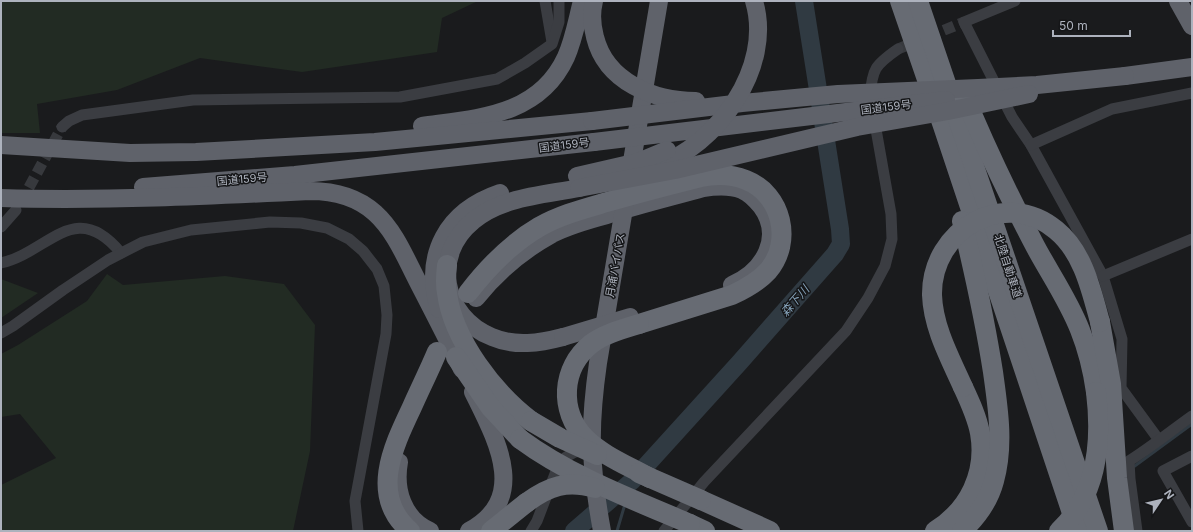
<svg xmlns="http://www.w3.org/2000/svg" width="1193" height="532" font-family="Inter,'Noto Sans JP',sans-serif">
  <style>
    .green { fill: #222b23 }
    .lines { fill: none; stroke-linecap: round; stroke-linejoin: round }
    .stream { stroke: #303a42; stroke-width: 3 }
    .river { stroke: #303a42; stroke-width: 18 }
    .minor-tunnel { stroke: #37393d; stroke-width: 11; stroke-dasharray: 11 5.5; stroke-linecap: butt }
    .minor { stroke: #3b3d42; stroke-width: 11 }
    .trunk { stroke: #5f626a; stroke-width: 18 }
    .motorway { stroke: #676b73; stroke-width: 20 }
    .trunk-bridge { stroke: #5f626a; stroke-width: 18 }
    .motorway-bridge { stroke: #676b73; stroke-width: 20 }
    .labels { text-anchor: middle; stroke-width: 3; stroke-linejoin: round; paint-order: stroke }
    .street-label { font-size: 11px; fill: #adb2bd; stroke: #151618 }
    .water-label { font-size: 12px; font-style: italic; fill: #84a1b8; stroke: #151618 }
  </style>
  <rect width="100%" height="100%" fill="#1a1b1d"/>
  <g class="green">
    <path d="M1,1H478L442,18L437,52L302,72L200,58L117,90L37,104L40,133H1Z"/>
    <path d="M107,274L123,285L225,276L284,284L315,325L310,451L293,531H1V485L56,458L20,414L1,417V354L18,345L87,301Z"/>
    <path d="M1,279L38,293L1,318Z"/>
  </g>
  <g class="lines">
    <g class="stream">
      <path d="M1132,468L1192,424"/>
      <path d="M629,491L632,481"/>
      <path d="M617,531L625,504"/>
    </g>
    <path class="river" d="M574,531L632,481L740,362L835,254L841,244L840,229L804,1"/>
    <g class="minor-tunnel">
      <path d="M898,49L964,22"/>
      <path d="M21,202L62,127"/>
    </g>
    <g class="minor">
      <path d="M545,1L552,42"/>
      <path d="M1015,1L964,22L1012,117L1031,145L1103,276L1122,339L1121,388L1159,440"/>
      <path d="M870,97C872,69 875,65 898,49"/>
      <path d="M62,127L69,121L82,115L193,100L400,97L497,79L525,63L552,44L559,22V1"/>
      <path d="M1031,145L1112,109L1192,93"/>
      <path d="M1,227L16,210"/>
      <path d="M1,263C49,252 75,197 121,253"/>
      <path d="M1103,276L1192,239"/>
      <path d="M1,333L13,326L63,290L108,260L143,242L191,230L270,222L301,223L327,228L349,239L363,251L377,269L384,286L387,315L386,334L355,501L358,531"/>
      <path d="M1192,456L1163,471L1192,522"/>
      <path d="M531,531L537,521L558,466L566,457L575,452L585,450"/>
      <path d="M664,531L704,482L846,331L868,298L885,266L892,239L891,214L874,118"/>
      <path d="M1137,531L1130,479L1129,461C1151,447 1171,431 1192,416"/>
    </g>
    <g class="trunk">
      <path d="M1178,1L1192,26"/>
      <path d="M1125,76L1192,67"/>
      <path d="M422,126C478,118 539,116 566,57C574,39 577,20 582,1"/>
      <path d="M1,145L130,153L196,152L375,142L592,121"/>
      <path d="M143,187L295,175L594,142"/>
      <path d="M1,198C104,201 207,196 310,191C334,191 356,196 375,213C395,231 406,259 418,282C433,311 448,340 462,369"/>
      <path d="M476,298C497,272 523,250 552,234C570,225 588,220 607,215C638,205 671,197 703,188C716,186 730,185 742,190C750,193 756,200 761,206C784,237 764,271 732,285"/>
      <path d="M439,309C423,254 447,211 500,193"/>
      <path d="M563,337C540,343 515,347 492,337C442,317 431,255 473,221C501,197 544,195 579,188"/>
      <path d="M399,462C394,490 403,519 430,531"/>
      <path d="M469,531C530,498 496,439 473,392"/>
      <path d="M602,531C597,504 593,476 592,449C591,420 594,391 598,363L659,1"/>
    </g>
    <g class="motorway">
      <path d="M900,1L943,126L1078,531"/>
      <path d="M918,1L1098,531"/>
      <path d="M962,90C983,142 1007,192 1033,242C1048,271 1068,299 1080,330C1088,350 1093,371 1096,392"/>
      <path d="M447,265C446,274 445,284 447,293C453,340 494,393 531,421"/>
      <path d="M468,293C488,267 510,244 539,227C560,215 583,209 607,202C638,193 669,185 701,177C716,174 731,174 746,180C782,194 793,242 768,271C758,282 745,289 732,295L639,324"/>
      <path d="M1100,322L1111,384L1117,478L1124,531"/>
      <path d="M456,357L491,408L520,439"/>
      <path d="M701,500L770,531"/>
      <path d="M690,524L705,531"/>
      <path d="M410,531C369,496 393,447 412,407C420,389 429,371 437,352"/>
      <path d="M491,531L526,503"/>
      <path d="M935,531C969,510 987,473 980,433C977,417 970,402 963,387"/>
      <path d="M962,531C977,517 989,500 994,481C1004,445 998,408 993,372C985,321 974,271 962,221"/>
    </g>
    <g class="trunk-bridge">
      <path d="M594,1C591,13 592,26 595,37C606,82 654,101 696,101"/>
      <path d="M592,121L742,103L838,94L978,88L1037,85L1125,76"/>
      <path d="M594,142L946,100"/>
      <path d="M655,167C717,145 774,68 754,1"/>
      <path d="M577,176L638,162L667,150"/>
      <path d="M579,188L675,170L857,127L948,111L1029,94"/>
      <path d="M563,337L630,317"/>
    </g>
    <g class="motorway-bridge">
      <path d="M639,324C623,329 604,334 591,344C561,368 559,411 585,438C603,456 629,466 650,478"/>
      <path d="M963,387C950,358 933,327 932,295C931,230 1004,187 1056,230C1083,252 1091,289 1100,322"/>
      <path d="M531,421L560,438L597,455"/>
      <path d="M520,439C570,476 634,500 690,524"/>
      <path d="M639,473L701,500"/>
      <path d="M526,503C549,486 567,480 595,488"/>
      <path d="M1059,531C1098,495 1102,441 1096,392"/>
    </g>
  </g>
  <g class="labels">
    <g class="street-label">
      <text transform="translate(886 107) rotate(-7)" y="4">国道159号</text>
      <text transform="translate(564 145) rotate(-7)" y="4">国道159号</text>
      <text transform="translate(242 179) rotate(-5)" y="4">国道159号</text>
      <text transform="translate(615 265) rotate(-80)" y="4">月浦バイパス</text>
      <text transform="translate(1008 266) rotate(72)" y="4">北陸自動車道</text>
    </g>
    <g class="water-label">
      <text transform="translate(795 301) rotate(-49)" y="4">森下川</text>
    </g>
  </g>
  <rect width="1193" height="532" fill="none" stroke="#adb2bd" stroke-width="4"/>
  <g transform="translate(1161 500) rotate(55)" stroke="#151618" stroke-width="3" paint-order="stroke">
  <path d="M0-3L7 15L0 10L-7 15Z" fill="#adb2bd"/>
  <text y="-6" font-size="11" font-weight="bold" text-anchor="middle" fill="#adb2bd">N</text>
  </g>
  <path d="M1053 30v6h77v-6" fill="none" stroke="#adb2bd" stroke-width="2"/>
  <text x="1059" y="30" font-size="12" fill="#adb2bd" stroke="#151618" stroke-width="3" paint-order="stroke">50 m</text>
</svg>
